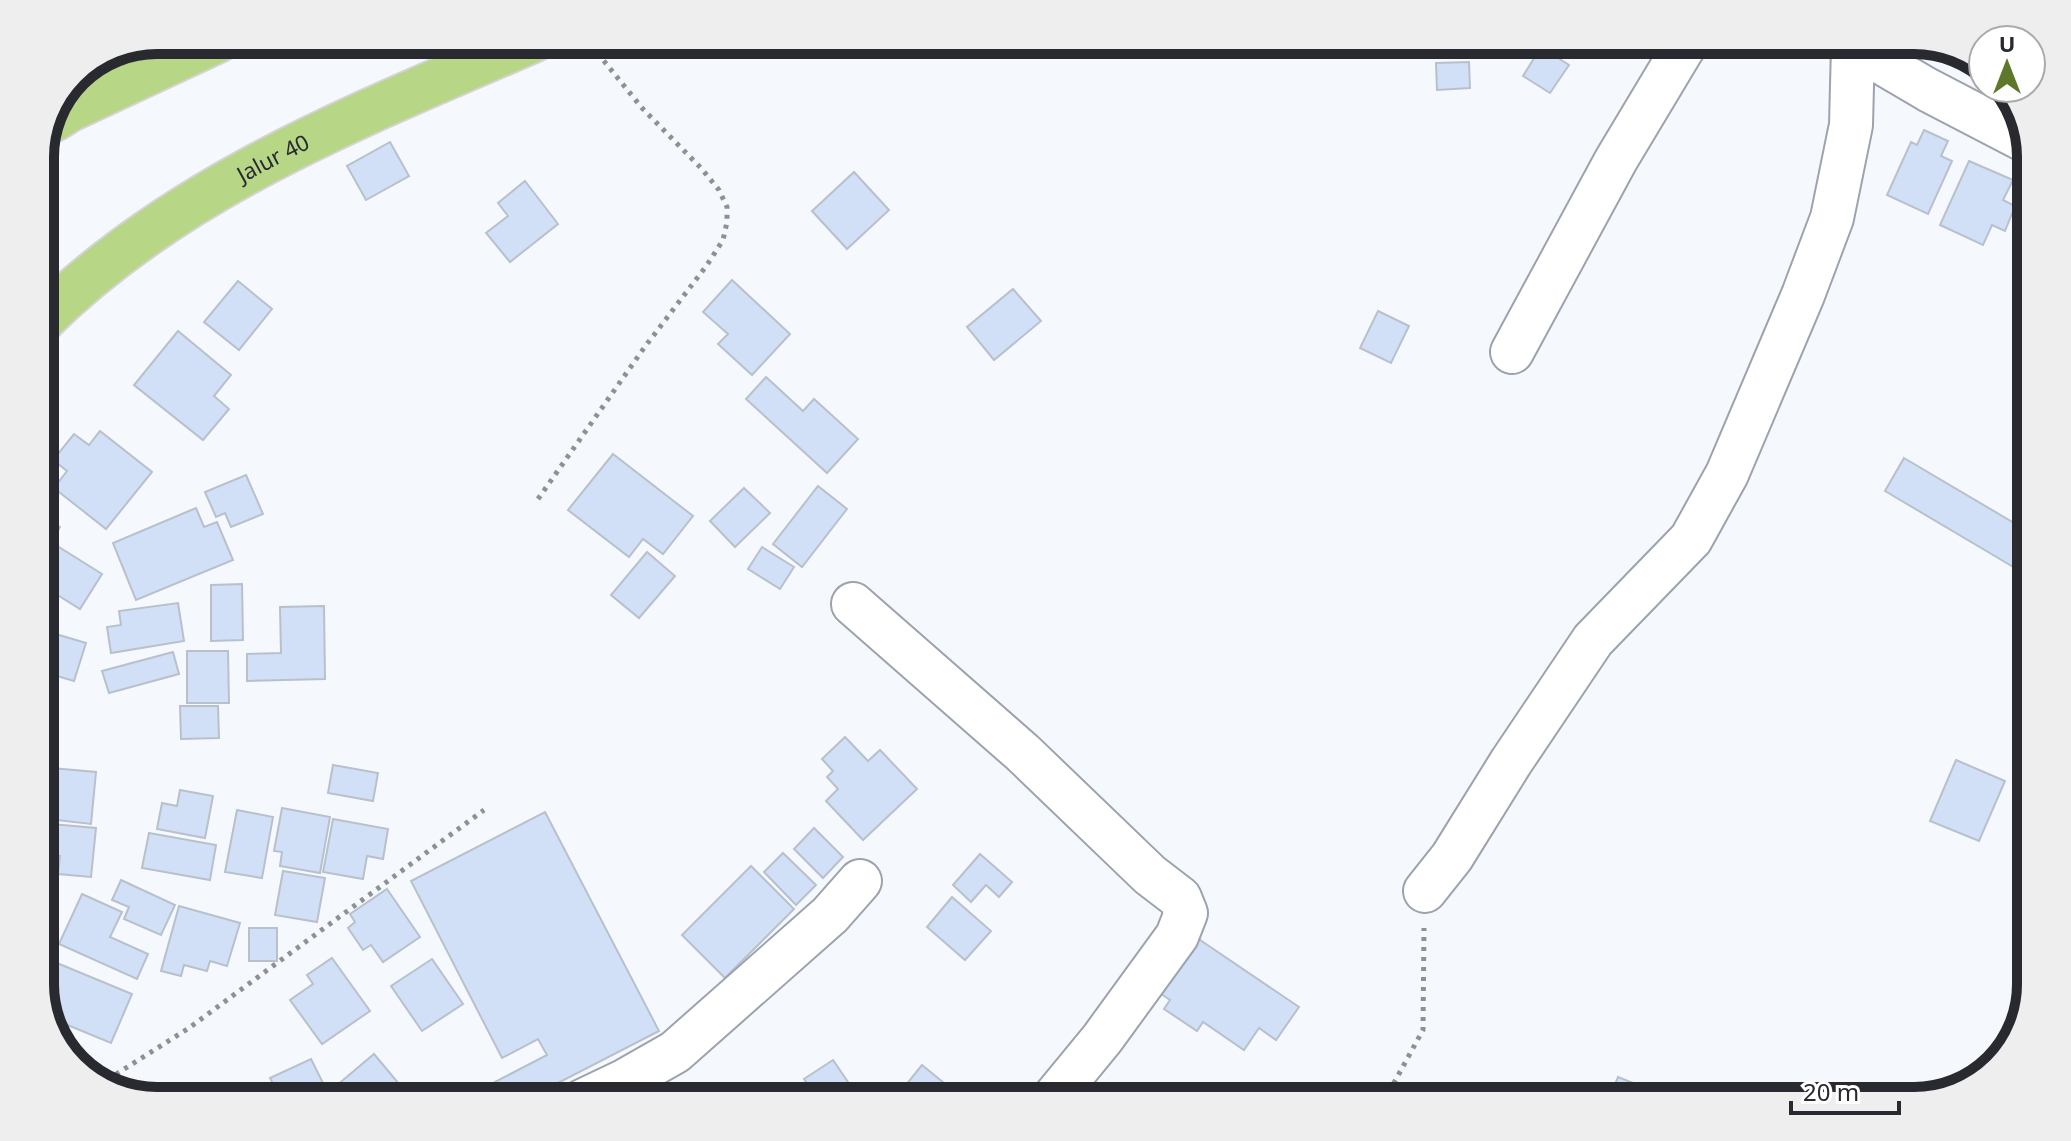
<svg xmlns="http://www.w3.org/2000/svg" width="2071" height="1141" font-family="'Noto Sans',sans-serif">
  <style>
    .building { fill: #d1e0f7; stroke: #b8c0cc; stroke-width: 2 }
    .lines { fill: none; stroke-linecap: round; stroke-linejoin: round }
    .minor-casing { stroke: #9ca3ae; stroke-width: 46 }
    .highway-casing { stroke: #d4d4d5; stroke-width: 48 }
    .path { stroke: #8d9095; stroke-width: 5; stroke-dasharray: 4 6; stroke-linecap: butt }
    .minor { stroke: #fff; stroke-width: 42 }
    .highway { stroke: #b7d686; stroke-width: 44 }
    .labels { text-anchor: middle; stroke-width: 8; stroke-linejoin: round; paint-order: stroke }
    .street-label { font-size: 22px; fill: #282a2f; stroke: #fff }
    .rim { fill: none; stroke: #282a2f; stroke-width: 10 }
  </style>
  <rect width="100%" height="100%" fill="#f5f9fe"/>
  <g class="building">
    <path d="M1541,47L1569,65L1550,93L1523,76Z"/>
    <path d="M1469,62L1470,88L1437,90L1436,63Z"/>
    <path d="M1924,130L1948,141L1941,156L1952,161L1928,214L1887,195L1911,142L1917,145Z"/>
    <path d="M390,142L409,176L366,200L347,166Z"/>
    <path d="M1969,161L2013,180L2003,200L2015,206L2005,231L1992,225L1983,245L1940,225Z"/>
    <path d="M854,172L889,210L847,249L812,211Z"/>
    <path d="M525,181L558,224L510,262L486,233L508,216L498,203Z"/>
    <path d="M732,280L790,334L752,375L718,344L728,334L703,312Z"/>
    <path d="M238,281L272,309L239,350L204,322Z"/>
    <path d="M1013,289L1041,321L994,360L967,327Z"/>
    <path d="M1378,311L1409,326L1391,363L1360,348Z"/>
    <path d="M178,331L231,375L214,396L229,409L203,440L134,385Z"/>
    <path d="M766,377L803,411L814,399L858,439L827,473L746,399Z"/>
    <path d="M100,431L152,472L106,529L54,488L67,471L53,460L74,434L89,445Z"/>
    <path d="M613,454L693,516L663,554L643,539L629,557L568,510Z"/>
    <path d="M1904,458L2031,533V541L2015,568L1885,491Z"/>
    <path d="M246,475L263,514L231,527L225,513L216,517L205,492Z"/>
    <path d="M818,486L847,509L802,567L773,544Z"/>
    <path d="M744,488L770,513L735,547L710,521Z"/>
    <path d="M196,508L204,527L217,522L233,560L136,600L113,543Z"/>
    <path d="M40,515L60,527L51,542L102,574L80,609L40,584Z"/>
    <path d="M762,547L794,567L780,589L748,569Z"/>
    <path d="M647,552L675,576L639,618L611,595Z"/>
    <path d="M242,584L243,640L211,641V585Z"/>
    <path d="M178,603L184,641L111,653L107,627L121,625L119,611Z"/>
    <path d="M324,606L325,679L247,681V654L281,653L280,607Z"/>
    <path d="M49,632L86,643L74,681L40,671V660Z"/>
    <path d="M187,651H228L229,703H187Z"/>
    <path d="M173,652L179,674L109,693L102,671Z"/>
    <path d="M180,706H218L219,738L181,739Z"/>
    <path d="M845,737L868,761L880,750L917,789L863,840L826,801L838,789L827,777L833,771L822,759Z"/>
    <path d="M1956,760L2005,781L1979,841L1930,821Z"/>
    <path d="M333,765L378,773L373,801L328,793Z"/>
    <path d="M40,767L96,772L91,824L40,818Z"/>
    <path d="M180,790L213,796L205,838L157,829L162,803L177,806Z"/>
    <path d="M282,808L330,817L320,873L280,866L282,852L274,851Z"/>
    <path d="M237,810L273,817L262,878L225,872Z"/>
    <path d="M545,812L659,1031L523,1101H505L495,1082L547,1055L538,1039L502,1058L411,881Z"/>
    <path d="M333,819L388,829L383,859L367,856L363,879L323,872Z"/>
    <path d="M40,823L96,828L91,877L58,874L60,856L40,855Z"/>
    <path d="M814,828L843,857L823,878L794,849Z"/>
    <path d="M149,833L216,845L210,880L142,868Z"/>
    <path d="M783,853L816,885L796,905L764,872Z"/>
    <path d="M980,854L1012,882L999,897L986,885L971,902L953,885Z"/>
    <path d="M751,866L794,909L725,978L682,935Z"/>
    <path d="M283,871L325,878L317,922L275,915Z"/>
    <path d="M121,880L175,905L161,935L124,919L129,907L112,900Z"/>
    <path d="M387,889L420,937L383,962L371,945L363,950L348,928L355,922L350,914Z"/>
    <path d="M82,894L122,912L110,937L148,954L137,979L59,944Z"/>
    <path d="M952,897L991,931L965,960L927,927Z"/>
    <path d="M179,906L240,923L227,966L210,961L207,971L184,965L181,976L161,971Z"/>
    <path d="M1178,925L1299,1007L1276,1040L1259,1028L1244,1050L1203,1022L1197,1031L1164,1009L1170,1000L1148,985Z"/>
    <rect x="249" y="928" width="28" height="33"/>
    <path d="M332,958L370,1011L322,1044L290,1000L313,984L307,975Z"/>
    <path d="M432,959L463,1004L422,1031L391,986Z"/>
    <path d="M57,963L132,994L111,1043L48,1017L42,997Z"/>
    <path d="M374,1054L410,1097L405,1101H339L330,1091Z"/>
    <path d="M311,1059L331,1099L327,1101H282L270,1078Z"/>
    <path d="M833,1060L861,1101H819L804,1079Z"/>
    <path d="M922,1065L966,1101H893Z"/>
    <path d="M1618,1077L1646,1088L1641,1101H1615L1609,1099Z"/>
    <path d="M1059,1083L1082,1100L1094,1085L1115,1101H1045Z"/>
  </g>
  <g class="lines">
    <defs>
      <g id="minor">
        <path d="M1855,40L1853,46L1928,90L2028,142"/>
        <path d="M1512,352L1616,160L1688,40"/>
        <path d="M853,604L1023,753L1150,875L1180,898L1186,913L1177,936L1102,1039L1051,1101"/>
        <path d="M1425,891L1452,857L1511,762L1593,640L1691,539L1727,474L1803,295L1832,218L1851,125L1853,46"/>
        <path d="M582,1101L624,1081L675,1052L830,915L860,881"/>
      </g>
      <g id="highway">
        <path d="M54,119L70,109L218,40"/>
        <path id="s1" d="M40,322C176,186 360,115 533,40"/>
      </g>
    </defs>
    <use href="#minor" class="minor-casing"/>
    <use href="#highway" class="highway-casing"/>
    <g class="path">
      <path d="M538,499L644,348L707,265L723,240L727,222V207L719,190L701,168L642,108L587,40"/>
      <path d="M99,1085L189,1028L484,810"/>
      <path d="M1384,1101L1423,1030L1424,928"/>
    </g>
    <use href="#minor" class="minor"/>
    <use href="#highway" class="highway"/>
  </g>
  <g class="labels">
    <g class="street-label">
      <text dy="8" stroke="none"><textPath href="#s1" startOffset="286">Jalur 40</textPath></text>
    </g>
  </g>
  <path d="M0 0H2071V1141H0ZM157 54H1914A103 103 0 0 1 2017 157V984A103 103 0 0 1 1914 1087H157A103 103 0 0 1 54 984V157A103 103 0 0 1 157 54Z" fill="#eee" fill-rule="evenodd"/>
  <path class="rim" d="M157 54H1914A103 103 0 0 1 2017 157V984A103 103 0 0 1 1914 1087H157A103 103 0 0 1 54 984V157A103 103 0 0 1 157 54Z"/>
  <g transform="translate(2007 64)"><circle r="38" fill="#ffffff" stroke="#a9aaac" stroke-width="2"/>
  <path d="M0-6L14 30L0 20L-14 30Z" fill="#5d772b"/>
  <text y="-12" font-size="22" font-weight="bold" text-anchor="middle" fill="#282a2f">U</text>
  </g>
  <path d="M1791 1101v12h108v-12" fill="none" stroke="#282a2f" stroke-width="4"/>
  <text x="1803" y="1101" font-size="24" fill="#282a2f" stroke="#ffffff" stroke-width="6" paint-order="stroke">20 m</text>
</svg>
